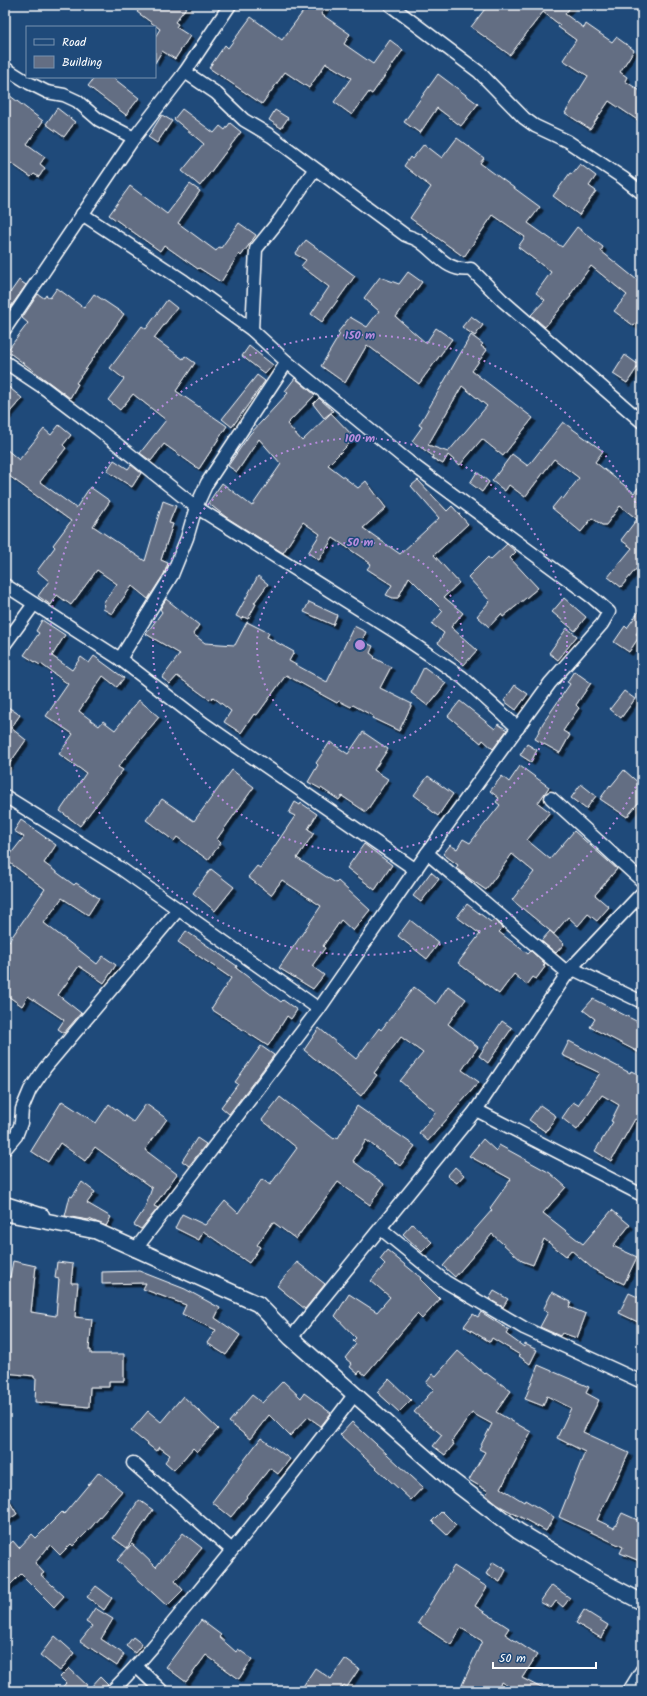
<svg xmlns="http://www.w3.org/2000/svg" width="647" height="1696" font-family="Kalam,sans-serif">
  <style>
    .building { fill: #646e83; stroke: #fff; fill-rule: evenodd; filter: url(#shadow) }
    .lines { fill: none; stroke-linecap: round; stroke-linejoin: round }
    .minor-casing { stroke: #fff; stroke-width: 15 }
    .tertiary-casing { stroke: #fff; stroke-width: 18 }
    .minor { stroke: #1f4a7a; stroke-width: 12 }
    .tertiary { stroke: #1f4a7a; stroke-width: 15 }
    .ring { fill: none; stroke: #b68bdc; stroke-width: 2; stroke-dasharray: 2 4 }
    .centre { fill: #b68bdc; stroke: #1f4a7a; stroke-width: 2 }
    .ring-label { font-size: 12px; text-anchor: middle; font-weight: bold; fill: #b68bdc; stroke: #1f4a7a; stroke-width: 3; stroke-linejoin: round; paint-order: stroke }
  </style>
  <defs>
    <filter id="shadow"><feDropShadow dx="3.5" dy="3.5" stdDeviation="0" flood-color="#0009"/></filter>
  </defs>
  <rect width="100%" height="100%" fill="#1f4a7a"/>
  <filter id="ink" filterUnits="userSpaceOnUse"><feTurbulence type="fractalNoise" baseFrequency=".025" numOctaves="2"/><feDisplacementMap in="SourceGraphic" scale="8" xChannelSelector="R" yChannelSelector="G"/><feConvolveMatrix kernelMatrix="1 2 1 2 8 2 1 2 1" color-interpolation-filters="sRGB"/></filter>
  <g filter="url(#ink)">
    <g class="building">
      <path d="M142,5H188L175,22L178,24L176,27L190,36L175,59L162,51L155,63V37L160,29L137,12Z"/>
      <path d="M308,5H327L321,14L350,34L344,44L373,64L390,40L403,50L372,94L369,92L352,115L334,102L351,78L326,63L309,88L285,72L262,104L209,68L225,45L228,48L251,17L282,40Z"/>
      <path d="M488,5H572L565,14L584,28L586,24L612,42L616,37L634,50L620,72L627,77L625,81L642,92V123L609,101L590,129L565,113L588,76L563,60L576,40L558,27L560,25L543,12L510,55L471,27Z"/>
      <path d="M438,74L478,104L461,126L437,108L420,133L404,122Z"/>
      <path d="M95,77H112L139,98L126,115L88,86Z"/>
      <path d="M5,92L43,121L27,144L45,157L40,164L45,168L39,177L34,174L31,177L5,159Z"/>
      <path d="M57,108L75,122L64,137L46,124Z"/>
      <path d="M182,109L214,133L220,126L225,130L230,123L241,132L200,186L182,171L204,144L174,119Z"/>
      <path d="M275,110L288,118L281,128L269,120Z"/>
      <path d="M162,115L172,121L157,143L148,137Z"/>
      <path d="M457,138L484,158L480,163L540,207L528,223L562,247L577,227L603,247L601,251L642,284V316L634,326L614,311L627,295L591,266L570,295L571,296L545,327L531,315L545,300L536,293L551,272L518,247L525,237L493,215L464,257L410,218L431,187L404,166L410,157L412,159L424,144L442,158Z"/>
      <path d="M580,164L596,176L589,186L596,191L579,215L553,196L570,173L572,174Z"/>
      <path d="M190,184L200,191L178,223L216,251L219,247L221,248L239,223L256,235L241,256L239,254L221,282L199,268L198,269L164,245L160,251L109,215L130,186L167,214Z"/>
      <path d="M306,240L355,276L322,322L311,314L329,287L301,266L306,260L295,254Z"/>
      <path d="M408,272L422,282L396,317L426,343L436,328L452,339L419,384L367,345L345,383L321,366L340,334L338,332L350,317L367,327L379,311L364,298L380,277L399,284Z"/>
      <path d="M19,280L26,285L9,309L5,306V300Z"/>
      <path d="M57,288L84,308L94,294L124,314L76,383L78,384L70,398L7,351L28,323L22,318L38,294L44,298L46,295L50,298Z"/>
      <path d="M167,300L177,308L154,338L183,359L185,356L195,363L176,391L227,426L199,469L164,444L151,461L140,453L166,420L133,394L120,410L108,400L124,379L110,368L142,326L146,329Z"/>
      <path d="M471,316L483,325L475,336L462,327Z"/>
      <path d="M471,335L483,344L481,346L487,350L472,371L533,418L503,456L482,439L460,465L448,455L443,464L432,458L433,456L412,441L422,427L419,425ZM462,386L487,406L448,452L428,445Z"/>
      <path d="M249,346L273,365L265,374L242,356Z"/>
      <path d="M625,355L639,365L627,383L613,374Z"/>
      <path d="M257,375L265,381L232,427L222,419Z"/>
      <path d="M295,378L315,395L287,424L302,441L331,413L355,438L328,465L358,488L366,481L386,508L363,528L400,554L439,518L411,486L418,480L447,511L452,506L468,524L434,555L459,583L444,597L463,613L451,627L477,650L464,665L438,643L444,633L432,624L443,611L409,577L398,598H393L386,595L392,585L367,569L371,564L367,561L333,538L319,560L308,553L320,534L303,522L283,553L226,517L208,503L222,483L252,506L281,464L259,439L237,472L228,466L250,434L288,393L285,391Z"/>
      <path d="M5,384L22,398L5,418Z"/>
      <path d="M319,398L333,411L324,418L313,404Z"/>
      <path d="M563,422L603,451L595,462L634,493L642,483V562L621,587L608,577L632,548L621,540L637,519L620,506L606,525H602L592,518L581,532L552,508L561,497L563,499L579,478L554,459L525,497L509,485L505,491L492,481L512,454L528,466Z"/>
      <path d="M59,425L71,435L63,445L66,448L40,482L76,508L90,487L110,501L93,526L145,561L163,501L176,506L169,523L173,524L161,560L168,563L164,574L148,599L132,586L112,614L103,609L105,605L103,603L117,584L97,570L71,605L57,595L51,605L38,596L49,581L37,571L55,547L53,545L71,521L5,473V448L19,460L44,429L51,435Z"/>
      <path d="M114,460L128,469L131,465L141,473L132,487L107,471Z"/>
      <path d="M477,472L489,482L482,492L470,483Z"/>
      <path d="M507,544L516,552L510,558L538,588L503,617L501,614L489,627L477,616L490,601L468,577L488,557L490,560Z"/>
      <path d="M258,576L268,584L254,603L256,604L248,619L244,617L242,619L236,616Z"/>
      <path d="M564,598L586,617L575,631L552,612Z"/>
      <path d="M166,599L199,625L193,634L205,643L235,645L247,622L269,633L267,637L294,652L289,661L327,682L354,626L366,632L362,641L373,646L370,653L375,657L374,658L391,667L380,688L412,704L399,731L372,718L373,716L353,705L351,707L339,701L337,703L286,675L257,715L254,714L241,733L224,722L231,711L213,697L210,700L177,676L170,684L162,678L180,654L146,634L162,612L160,609Z"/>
      <path d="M309,602L337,615L333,625L304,612Z"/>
      <path d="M642,607V626L636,634L639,637L629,652L614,642L625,626L627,628Z"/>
      <path d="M42,620L65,635L52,656L72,670L81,657L89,663L94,656L124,678L117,687L103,676L79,711L99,726L103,721L115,730L139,700L159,717L118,767L123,770L80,826L60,811L86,773L59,754L73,734L46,716L68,684L41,664L40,665L24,655L39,633L36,631Z"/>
      <path d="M567,628L577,636L558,660L549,653Z"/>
      <path d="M424,667L446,683L428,706L411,693Z"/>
      <path d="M574,671L591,683L576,705L579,708L563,731L570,735L560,753L535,739L543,723L570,684L567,682Z"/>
      <path d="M515,685L528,694L516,710L504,701Z"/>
      <path d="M624,691L635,699L621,718L610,709Z"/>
      <path d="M460,701L495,729L498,724L507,730L493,749L483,740L481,743L448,716Z"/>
      <path d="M5,705L20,715L11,728L26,740L5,770Z"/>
      <path d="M363,732L388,749L374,770L388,779L366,812L342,796L339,800L321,788V789L308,782L318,765L316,763L330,742L348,754Z"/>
      <path d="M527,744L537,750L531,762L520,755Z"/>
      <path d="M520,766L549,787L538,803L550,812L527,840L550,859L574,831L617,869L595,895L609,907L597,921L588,914L578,926L568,917L554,934L512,900L534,872L512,854L486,890L470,879L456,868L458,865L443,854L450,845L457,849L463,839L470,843L500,805L496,802L499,798L490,791L502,776L509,782Z"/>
      <path d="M232,770L254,787L217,839L221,843L208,860L177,837L174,841L146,820L162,799L194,821Z"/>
      <path d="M624,770L642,786V798L627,817L600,799L610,785L611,786Z"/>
      <path d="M428,776L453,794L438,816L428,808L430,807L414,795Z"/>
      <path d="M581,784L596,796L586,809L571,798Z"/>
      <path d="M295,802L300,805L301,803L317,814L308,829L314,833L297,858L336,883L338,881L370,910L353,931L341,920L323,946L325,948L312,966L324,975L313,989L279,968L321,906L282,880L271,895L248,877L257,866L260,868L295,816L289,813Z"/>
      <path d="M21,820L56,845L44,863L74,885L76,883L99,898L88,915L62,898L44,923L97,964L103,956L116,965L104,983L79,966L58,995L81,1013L64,1033L58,1029L64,1020L28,996L22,1006L5,994V947L45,889L6,860L24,837L14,831Z"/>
      <path d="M364,844L392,865L375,890L347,868Z"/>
      <path d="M211,869L234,887L215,911L193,893Z"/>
      <path d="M431,872L439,879L421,902L413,896Z"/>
      <path d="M467,904L491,922L494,920L503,928L499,932L528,954L531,951L545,964L543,966L545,967L536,979L533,977L527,985L514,974L499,994L458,963L480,934L457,917Z"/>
      <path d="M410,920L439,943L427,959L398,936Z"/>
      <path d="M186,931L237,966L236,968L281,1002L283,1000L297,1010L291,1019L287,1016L268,1046L211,1009L231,978L178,942Z"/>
      <path d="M550,931L564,944L556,953L541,941Z"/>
      <path d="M448,986L466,999L448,1024L478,1047L462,1070L479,1082L428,1141L419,1133L436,1112L400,1081L423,1053L401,1037L374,1073L377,1075L361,1096L304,1050L319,1028L356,1059L379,1028L381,1030L414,987L436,1004Z"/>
      <path d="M593,999L642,1024V1054L590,1027L595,1019L583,1010Z"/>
      <path d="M502,1021L512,1028L488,1063L479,1056Z"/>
      <path d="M569,1041L630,1073L631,1071L642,1076V1122L635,1119L611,1161L595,1151L613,1122L611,1121L619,1105L602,1095L577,1130L562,1118L573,1102L578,1105L600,1073L562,1055Z"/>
      <path d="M261,1046L274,1055L229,1114L221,1107L238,1084L235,1082Z"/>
      <path d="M280,1097L334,1139L336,1137L338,1138L357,1106L415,1146L400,1166L366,1140L353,1161L384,1184L370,1205L338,1182L296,1239L273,1222L257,1245L260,1247L249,1263L203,1231L199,1240L175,1228L182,1214L205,1225L225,1201L238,1213L262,1179L270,1185L297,1148L262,1120Z"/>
      <path d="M62,1101L96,1123L109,1104L133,1122L146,1104L167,1119L145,1150L177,1174L154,1206L158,1208L141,1229L134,1225L145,1208L152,1188L113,1160L95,1147L85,1161L60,1143L48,1162L31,1151Z"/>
      <path d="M540,1105L556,1116L546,1132L529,1120Z"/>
      <path d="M197,1138L206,1144L189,1166L182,1161Z"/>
      <path d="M483,1139L496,1151L499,1145L550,1173L566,1187L543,1213L583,1244L612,1210L630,1225L613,1246L637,1257L624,1284L593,1269L571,1250L566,1256L544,1239L533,1265L522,1261L492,1234L455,1277L443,1266L492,1210L490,1208L511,1179L469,1156Z"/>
      <path d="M455,1167L464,1175L457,1183L447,1176Z"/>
      <path d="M82,1182L95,1192L87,1203L111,1217L106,1226L89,1219V1220L65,1216L70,1196L72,1197Z"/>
      <path d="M412,1224L432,1242L422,1252L403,1234Z"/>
      <path d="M387,1250L421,1278L420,1279L440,1299L422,1319L417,1314L365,1375L360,1371L358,1374L350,1367L352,1364L345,1358L356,1344L353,1341L356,1338L335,1316L349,1294L377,1312L390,1297L371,1281L385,1264L380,1259Z"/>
      <path d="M13,1261L36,1266L31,1312L56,1316L59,1279L55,1278L57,1262L73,1264L71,1283H78L75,1317L92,1319L89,1350H91V1354H124V1381H109V1387H90L89,1407L35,1402L36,1378H34V1376L5,1373V1277H10Z"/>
      <path d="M297,1262L325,1284L305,1309L277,1286Z"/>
      <path d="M139,1271L185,1289L220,1308L215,1318L240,1335L226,1355L207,1343L216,1330L182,1314L186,1305L143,1289L146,1283L102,1284V1272Z"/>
      <path d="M494,1291L508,1299L503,1307L489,1299Z"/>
      <path d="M552,1292L571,1302L569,1307L586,1314L577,1338L562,1333L560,1336L540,1327L548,1312L543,1310Z"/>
      <path d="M629,1293L642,1299V1324L619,1313Z"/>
      <path d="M481,1312L509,1330L506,1334L524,1347L525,1344L537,1350L530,1364L519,1356L520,1355L492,1338L490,1342L464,1326L473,1314L478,1317Z"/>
      <path d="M458,1351L485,1374L486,1373L511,1391L496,1412L531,1432L501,1488L524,1502L525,1500L554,1517L546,1531L498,1505L486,1495L488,1491L469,1480L485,1452L479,1449L492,1424L472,1413L451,1442L454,1444L445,1455L433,1446L442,1435L414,1412L434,1389L426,1383L433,1374L436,1376Z"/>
      <path d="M538,1365L589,1387L586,1393L599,1400L583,1432L629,1453L597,1520L614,1528L622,1513L642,1522V1562L620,1553L623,1547L559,1517L585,1452L557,1438L571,1408L547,1396L543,1406L525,1399Z"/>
      <path d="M389,1379L411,1400L399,1412L377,1392Z"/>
      <path d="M283,1381L301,1398L304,1393L331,1413L321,1426L308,1417L290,1436L269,1415L250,1439L229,1422L252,1395L262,1403Z"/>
      <path d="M183,1396L218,1429L197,1452L193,1448L174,1470L165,1462L170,1455L159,1447L156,1451L131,1431L148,1411L161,1422Z"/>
      <path d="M352,1422L423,1487L411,1500L340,1435Z"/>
      <path d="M261,1438L290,1459L278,1474L270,1468L231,1517L212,1502Z"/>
      <path d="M99,1472L122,1491L88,1531L73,1546L71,1544L60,1555L50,1545L35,1563L44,1573L41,1575L64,1596L54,1607L21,1574L5,1590V1548L13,1541L19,1548L32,1534L36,1538L62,1512L64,1514Z"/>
      <path d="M5,1494L17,1514L5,1522Z"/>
      <path d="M139,1500L153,1510L127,1548L113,1538Z"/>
      <path d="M442,1511L456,1525L447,1535L432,1521Z"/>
      <path d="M183,1533L202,1548L175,1581L183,1590L167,1606L117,1560L132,1544L156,1567Z"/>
      <path d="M493,1562L506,1570L500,1582L486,1574Z"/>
      <path d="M454,1566L487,1587L475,1606L509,1628L505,1634L537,1655L522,1678L547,1691H517L501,1682L498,1691H474L462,1685L482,1641L461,1628L451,1645L418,1623Z"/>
      <path d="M552,1585L570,1598L563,1607L556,1601L551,1608L540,1602Z"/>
      <path d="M96,1586L112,1598L104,1610L87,1597Z"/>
      <path d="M95,1608L113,1619L101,1639L124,1654L117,1666L80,1641L92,1626L86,1622Z"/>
      <path d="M584,1610L608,1625L601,1638L576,1623Z"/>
      <path d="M201,1620L221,1635L219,1637L236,1652L238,1649L252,1659L239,1679L206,1655L186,1682L166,1667Z"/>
      <path d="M55,1636L74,1653L60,1671L40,1655Z"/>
      <path d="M133,1637L142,1644L135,1653L126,1646Z"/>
      <path d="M345,1659L359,1669L347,1687L344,1685L342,1687L348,1691H300L315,1668L331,1679Z"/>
      <path d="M69,1668L90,1688L100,1677L108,1685L103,1691H59L66,1683L60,1677Z"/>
    </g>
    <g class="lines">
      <defs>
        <g id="minor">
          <path d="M390,5L479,72L524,118L535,126L567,141L623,178L642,193"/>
          <path d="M5,68L29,83L47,92L64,95L77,101L99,120L134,138"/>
          <path d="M185,72L216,93L244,120L271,136L405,235C409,237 415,238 419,241C436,252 447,273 471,269L502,300L642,422"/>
          <path d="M82,214L184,281L252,330L287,362L409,462L593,598L609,612L602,624L550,683L427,853L319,1009L135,1250"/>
          <path d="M5,329L134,138L185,72L230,5"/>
          <path d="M252,330L256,249L281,218L314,170"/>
          <path d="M5,362L44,388L98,429L196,507L397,633L462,677L518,728"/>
          <path d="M5,585L120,659L203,723L416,870"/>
          <path d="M5,644L34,604"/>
          <path d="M120,659L172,575L187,538L196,507L207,483L287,362"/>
          <path d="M5,796L120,868L319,1009"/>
          <path d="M551,798L642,881"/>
          <path d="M427,853L569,974"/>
          <path d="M571,968L642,1002"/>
          <path d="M476,1110L642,1195"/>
          <path d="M5,1149L16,1136L21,1123L22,1109L30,1090L45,1068L178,910"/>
          <path d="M5,1203L43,1215"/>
          <path d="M381,1229L446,1282L524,1328L642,1382"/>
          <path d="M291,1338L476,1110L571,968L642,893"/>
          <path d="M133,1463L232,1550"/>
          <path d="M136,1666L162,1691"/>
          <path d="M112,1691C148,1655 179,1615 211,1576C260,1516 308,1457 354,1395"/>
          <path d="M629,1691L642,1670"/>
        </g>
        <path id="tertiary" d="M5,1213L96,1231L258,1304L291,1338L450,1479L518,1531L596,1578L642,1602"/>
      </defs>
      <use href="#minor" class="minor-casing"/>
      <use href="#tertiary" class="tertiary-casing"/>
      <use href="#minor" class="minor"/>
      <use href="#tertiary" class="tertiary"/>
    </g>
  </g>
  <g class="ring">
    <circle cx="360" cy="645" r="103"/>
    <circle cx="360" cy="645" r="207"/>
    <path d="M641 776A310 310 0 1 1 641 514"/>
  </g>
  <circle cx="360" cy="645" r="6" class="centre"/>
  <g class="ring-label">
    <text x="360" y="339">150 m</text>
    <text x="360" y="442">100 m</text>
    <text x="360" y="546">50 m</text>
  </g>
  <rect width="647" height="1696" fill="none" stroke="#1f4a7a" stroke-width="20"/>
  <rect x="10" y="10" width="627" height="1676" fill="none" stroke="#fff" stroke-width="1.5" filter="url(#ink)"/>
  <rect x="26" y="26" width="130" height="52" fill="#1f4a7a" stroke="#7992af"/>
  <rect x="34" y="39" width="20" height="6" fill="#1f4a7a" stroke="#7992af"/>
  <text x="62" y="46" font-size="12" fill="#ffffff">Road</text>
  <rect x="34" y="56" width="20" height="12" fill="#646e83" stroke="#7992af"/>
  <text x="62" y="66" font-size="12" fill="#ffffff">Building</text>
  <path d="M493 1662v6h103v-6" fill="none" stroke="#ffffff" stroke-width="2"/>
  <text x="499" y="1662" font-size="12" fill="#ffffff" stroke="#1f4a7a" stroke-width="3" paint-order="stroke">50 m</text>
</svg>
